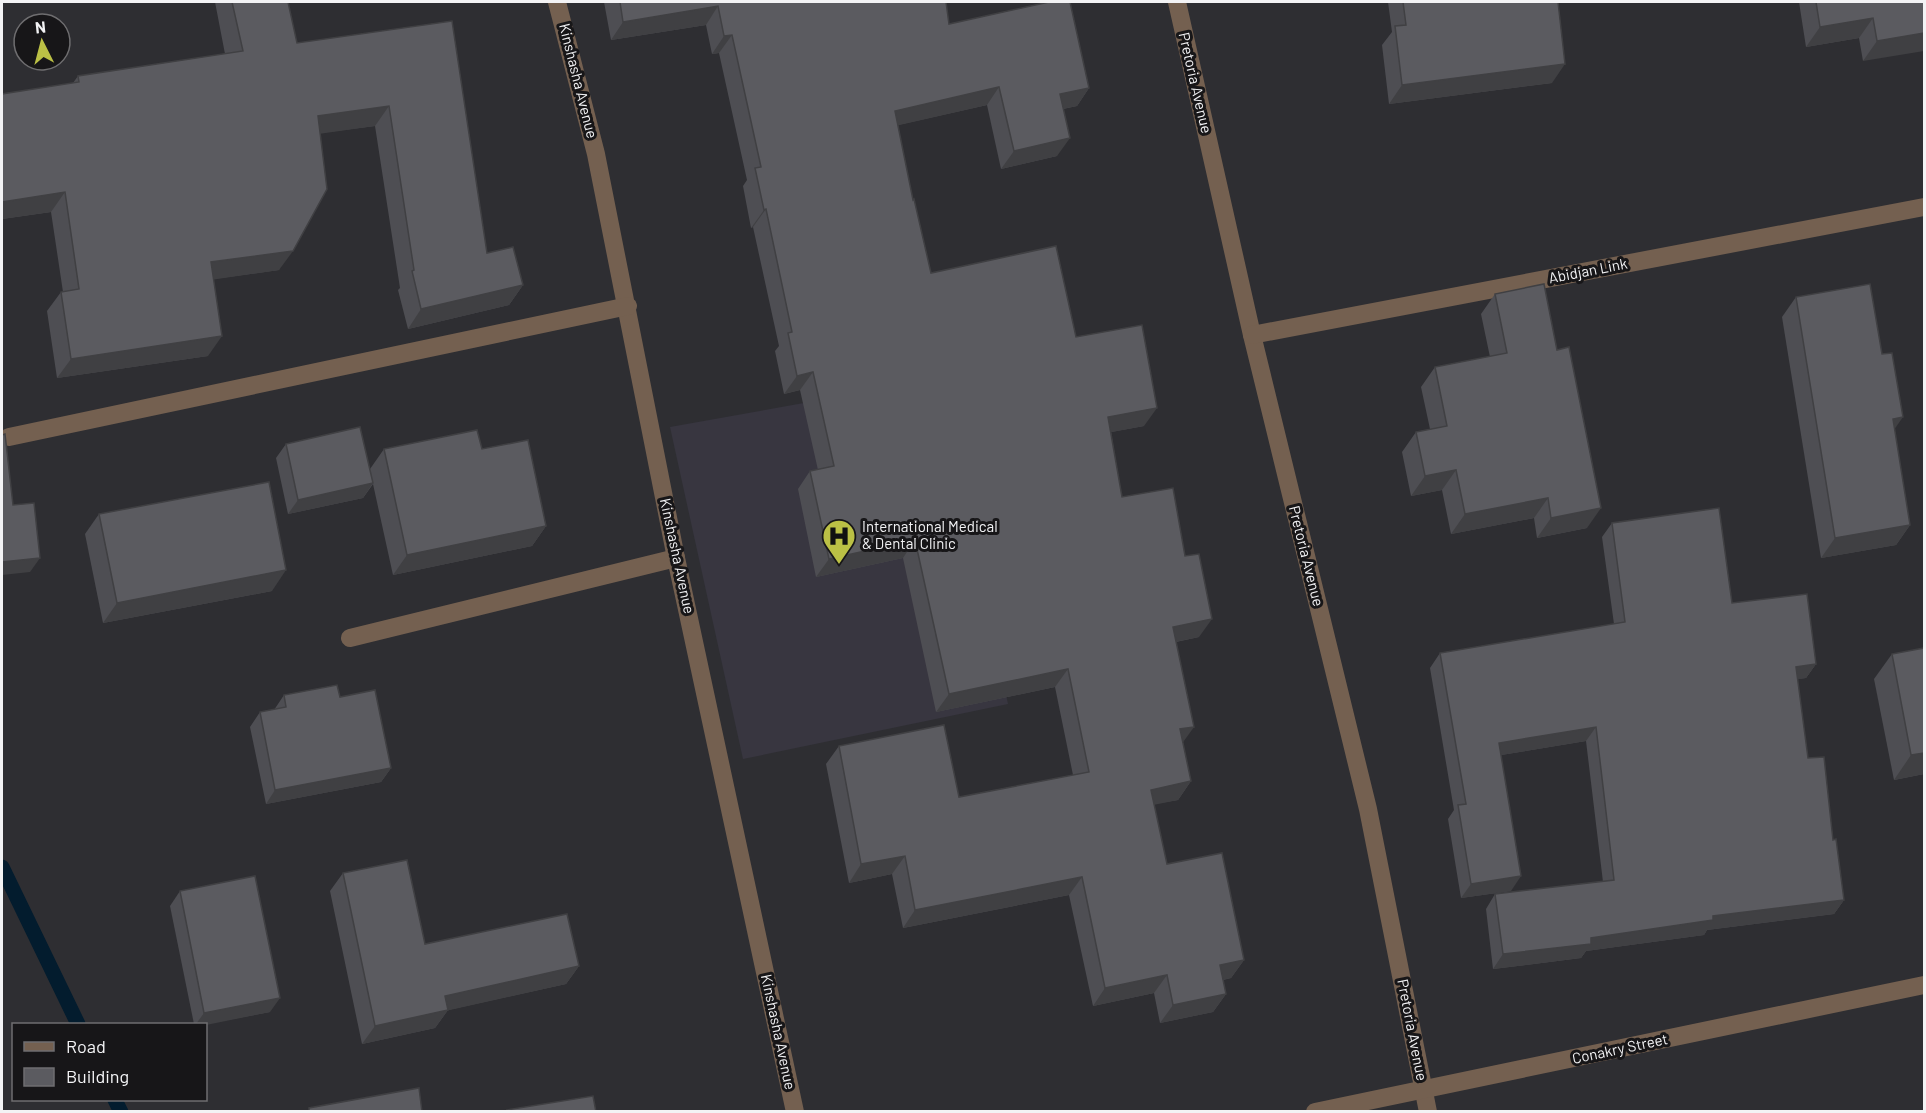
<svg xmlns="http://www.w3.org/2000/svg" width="1926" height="1113" font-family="Barlow,sans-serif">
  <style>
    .built { fill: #383640 }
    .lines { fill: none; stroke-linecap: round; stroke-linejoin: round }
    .stream { stroke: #031c2e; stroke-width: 15 }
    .minor { stroke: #746050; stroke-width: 18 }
    .wall { fill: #4e4e53 }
    .shaded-wall { fill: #404043 }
    .building { fill: #5b5b60; stroke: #404043; stroke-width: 1.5 }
    .labels { text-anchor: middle; stroke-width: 6; stroke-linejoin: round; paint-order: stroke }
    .street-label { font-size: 15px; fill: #f3f3f5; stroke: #171618 }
    .poi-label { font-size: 15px; fill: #f3f3f5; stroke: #171618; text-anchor: start }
  </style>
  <rect width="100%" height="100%" fill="#2e2e32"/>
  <path class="built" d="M938,379L1008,704L743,759L670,427Z"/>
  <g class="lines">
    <g class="stream">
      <path d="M2,867L78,1024"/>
      <path d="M115,1100L121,1112"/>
    </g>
    <g class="minor">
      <path d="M557,2L596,154L676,558L795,1112"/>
      <path d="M1177,2L1252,335L1368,809L1428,1112"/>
      <path d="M1252,335L1924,207"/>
      <path d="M9,437L628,306"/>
      <path d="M350,638L676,558"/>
      <path d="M1315,1112L1924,985"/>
    </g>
  </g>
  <g class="wall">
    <path d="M215,2H288L297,43L452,21L487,253L523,285L509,305L408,329L398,290L400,288L375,126L320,133L279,270L213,279L208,356L57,378L47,311L61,292H63L51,212L2,219V94L73,83L78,76L225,54Z"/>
    <path d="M604,2H946L949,24L1089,88L1077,106L1063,109L1057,156L1001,169L987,105L898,125L913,200L931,273L1076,337L1144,426L1111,432L1122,497L1199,637L1176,642L1183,743L1191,781L1178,800L1154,804L1167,864L1244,960L1231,978L1223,980L1226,994L1213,1012L1160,1023L1154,993L1093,1006L1069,895L903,928L892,874L849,883L826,764L839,746L959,797L1073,775L1055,687L936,712L903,558L816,577L798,489L810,471L818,470L800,390L784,394L775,351L779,346L753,227L751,228L743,186L747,180L719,53L712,54L706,25L611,40Z"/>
    <path d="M1388,2H1558L1552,83L1389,104L1382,45L1392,32Z"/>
    <path d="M1799,2H1924L1863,61L1859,38L1806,47Z"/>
    <path d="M1495,294L1587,528L1537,538L1534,518L1451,534L1442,490L1411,496L1402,452L1416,432L1430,429L1421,387L1435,367L1490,357L1481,314Z"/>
    <path d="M1796,297L1894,429L1910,525L1896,545L1821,558L1782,317Z"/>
    <path d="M286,444L370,469L384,449H482L546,526L532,546L393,575L373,484L363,498L288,514L276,458Z"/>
    <path d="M99,514L272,591L103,623L85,534Z"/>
    <path d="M1612,523L1732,603L1816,664L1806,678L1797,679L1808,758L1833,840L1844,900L1834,914L1707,930L1704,935L1586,951L1581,958L1493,969L1486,909L1495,894L1603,882L1586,741L1501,755L1511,891L1461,898L1448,819L1454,810L1430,668L1440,653L1614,624L1602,537Z"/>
    <path d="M1892,654L1924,774L1894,780L1874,679Z"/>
    <path d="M284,695L340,697L391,768L381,782L266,804L250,727L260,712L274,710Z"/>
    <path d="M343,873L425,944L579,966L566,984L448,1010L435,1028L362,1044L330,891Z"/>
    <path d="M180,891L270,1012L206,1024H194L170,906Z"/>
  </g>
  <g class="shaded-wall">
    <path d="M718,6L706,25L611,40L623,22Z"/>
    <path d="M1873,18L1859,38L1806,47L1820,27Z"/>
    <path d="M1924,33V51L1863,61L1877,41Z"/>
    <path d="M732,35L719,53L712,54L724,36Z"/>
    <path d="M1565,64L1552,83L1389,104L1402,85Z"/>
    <path d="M999,87L987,105L882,129L895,111Z"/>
    <path d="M1089,88L1077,106L1047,112L1060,94Z"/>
    <path d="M389,106L375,126L304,136L318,116Z"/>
    <path d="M1070,138L1057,156L1001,169L1014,151Z"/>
    <path d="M65,192L51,212L2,219V202Z"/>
    <path d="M766,209L753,227L751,228L764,210Z"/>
    <path d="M293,251L279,270L197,282L211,262Z"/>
    <path d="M523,285L509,305L408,329L421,309Z"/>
    <path d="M222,336L208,356L57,378L71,359Z"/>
    <path d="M813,372L800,390L784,394L797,376Z"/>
    <path d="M1157,408L1144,426L1096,435L1108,417Z"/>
    <path d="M1903,417L1889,437L1893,419Z"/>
    <path d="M1456,470L1442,490L1411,496L1425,476Z"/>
    <path d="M373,483L363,498L288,514L298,500Z"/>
    <path d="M1548,498L1534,518L1451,534L1465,514Z"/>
    <path d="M1601,508L1587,528L1537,538L1551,518Z"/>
    <path d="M1910,525L1896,545L1821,558L1835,538Z"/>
    <path d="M546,526L532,546L393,575L407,555Z"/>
    <path d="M915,540L903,558L816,577L829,559Z"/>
    <path d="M40,558L30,572L2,575V562Z"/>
    <path d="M286,570L272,591L103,623L117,603Z"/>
    <path d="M1212,619L1199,637L1160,645L1173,627Z"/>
    <path d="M1816,664L1806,678L1786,681L1796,667Z"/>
    <path d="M1068,669L1055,687L936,712L949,694Z"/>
    <path d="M1194,727L1181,745L1180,729Z"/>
    <path d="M1596,727L1586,741L1489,757L1499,743Z"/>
    <path d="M1924,753V774L1894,780L1911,755Z"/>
    <path d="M391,768L381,782L266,804L275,790Z"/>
    <path d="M1191,781L1178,800L1138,808L1151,790Z"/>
    <path d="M905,856L892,874L849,883L861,864Z"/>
    <path d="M1521,876L1511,891L1461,898L1471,884Z"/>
    <path d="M1082,877L1069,895L903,928L915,910Z"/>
    <path d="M1844,900L1834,914L1707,930L1704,935L1586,951L1581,958L1493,969L1503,954L1591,938L1713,916Z"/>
    <path d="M1244,960L1231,978L1207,983L1220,965Z"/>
    <path d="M579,966L566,984L432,1014L445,996Z"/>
    <path d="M1167,975L1154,993L1093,1006L1105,988Z"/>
    <path d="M1226,994L1213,1012L1160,1023L1173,1005Z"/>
    <path d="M280,998L270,1012L206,1025L196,1024L204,1013Z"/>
    <path d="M448,1010L435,1028L362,1044L375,1026Z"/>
  </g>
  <g class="building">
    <path d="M232,2H288L297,43L452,21L487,253L513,247L523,285L421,309L412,271L414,270L389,106L318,116L327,189L293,251L211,262L222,336L71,359L61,292L79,289L65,192L2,202V94L79,82L78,76L243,51Z"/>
    <path d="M620,2H946L949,24L1049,2H1070L1089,88L1060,94L1070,138L1014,151L999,87L895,111L913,200L914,199L931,273L1056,246L1076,337L1142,325L1157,408L1108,417L1122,497L1173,488L1185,556L1199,554L1212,619L1173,627L1194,727L1180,729L1191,781L1151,790L1167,864L1222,853L1244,960L1220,965L1226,994L1173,1005L1167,975L1105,988L1082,877L915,910L905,856L861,864L839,746L944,725L959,797L1089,772L1068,669L949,694L915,540L829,559L810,471L834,466L813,372L797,376L788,333L792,332L766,209L764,210L755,168L761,167L732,35L724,36L718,6L623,22Z"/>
    <path d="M1403,2H1558L1565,64L1402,85L1395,26L1406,25Z"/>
    <path d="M1816,2H1924V33L1877,41L1873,18L1820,27Z"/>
    <path d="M1544,284L1557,350L1569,347L1601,508L1551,518L1548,498L1465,514L1456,470L1425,476L1416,432L1447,426L1435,367L1507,353L1495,294Z"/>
    <path d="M1870,284L1882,354L1892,353L1903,417L1893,419L1910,525L1835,538L1796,297Z"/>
    <path d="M360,427L373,483L298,500L286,444Z"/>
    <path d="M477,430L482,449L528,440L546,526L407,555L384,449Z"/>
    <path d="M5,434L13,505L34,503L40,558L2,562V435Z"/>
    <path d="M269,482L286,570L117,603L99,514Z"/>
    <path d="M1719,508L1732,603L1807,594L1816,664L1796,667L1808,758L1824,757L1833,840L1836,839L1844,900L1713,916V920L1591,938V944L1503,954L1495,894L1614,880L1596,727L1499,743L1521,876L1471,884L1458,805L1466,804L1440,653L1625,622L1612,523Z"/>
    <path d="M1924,648V753L1911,755L1892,654Z"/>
    <path d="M337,685L340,697L375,690L391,768L275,790L260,712L286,707L284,695Z"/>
    <path d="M407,860L425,944L567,914L579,966L445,996L448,1010L375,1026L343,873Z"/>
    <path d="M255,876L280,998L204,1013L180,891Z"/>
    <path d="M419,1088L422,1112H309V1108Z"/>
    <path d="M593,1096L596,1112H508L507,1110Z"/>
  </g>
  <defs>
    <symbol id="hospital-pin" viewBox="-11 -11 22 30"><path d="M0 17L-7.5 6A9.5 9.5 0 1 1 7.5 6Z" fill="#bbc045" stroke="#171618"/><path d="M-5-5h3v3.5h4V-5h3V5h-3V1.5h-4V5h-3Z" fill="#111"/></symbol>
  </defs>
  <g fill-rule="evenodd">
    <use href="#hospital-pin" x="820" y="517" width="38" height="52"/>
  </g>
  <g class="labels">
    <g class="street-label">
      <text transform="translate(578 81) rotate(76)" y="5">Kinshasha Avenue</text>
      <text transform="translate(1195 83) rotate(77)" y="5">Pretoria Avenue</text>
      <text transform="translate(1588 271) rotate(-11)" y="5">Abidjan Link</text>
      <text transform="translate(677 556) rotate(78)" y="5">Kinshasha Avenue</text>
      <text transform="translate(1306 556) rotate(76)" y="5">Pretoria Avenue</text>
      <text transform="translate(1412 1030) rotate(79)" y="5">Pretoria Avenue</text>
      <text transform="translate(778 1032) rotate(78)" y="5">Kinshasha Avenue</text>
      <text transform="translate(1620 1049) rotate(-12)" y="5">Conakry Street</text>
    </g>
    <g class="poi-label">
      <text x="862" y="532">International Medical<tspan x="862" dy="17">&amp; Dental Clinic</tspan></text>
    </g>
  </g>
  <rect width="1926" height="1113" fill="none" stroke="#f3f3f5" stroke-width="6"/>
  <rect x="12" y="1023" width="195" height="78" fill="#171618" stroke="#6f6e70" stroke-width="1.5"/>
  <rect x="24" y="1042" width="30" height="9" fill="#746050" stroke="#6f6e70" stroke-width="1.5"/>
  <text x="66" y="1053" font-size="18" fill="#f3f3f5">Road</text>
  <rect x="24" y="1068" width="30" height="18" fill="#5b5b60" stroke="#6f6e70" stroke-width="1.5"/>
  <text x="66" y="1083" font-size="18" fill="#f3f3f5">Building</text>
  <g transform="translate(42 42) rotate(354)"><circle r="28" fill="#171618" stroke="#6f6e70" stroke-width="1.5"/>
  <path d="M0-4.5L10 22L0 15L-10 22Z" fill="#bbc045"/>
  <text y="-9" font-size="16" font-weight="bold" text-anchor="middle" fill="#f3f3f5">N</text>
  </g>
</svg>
